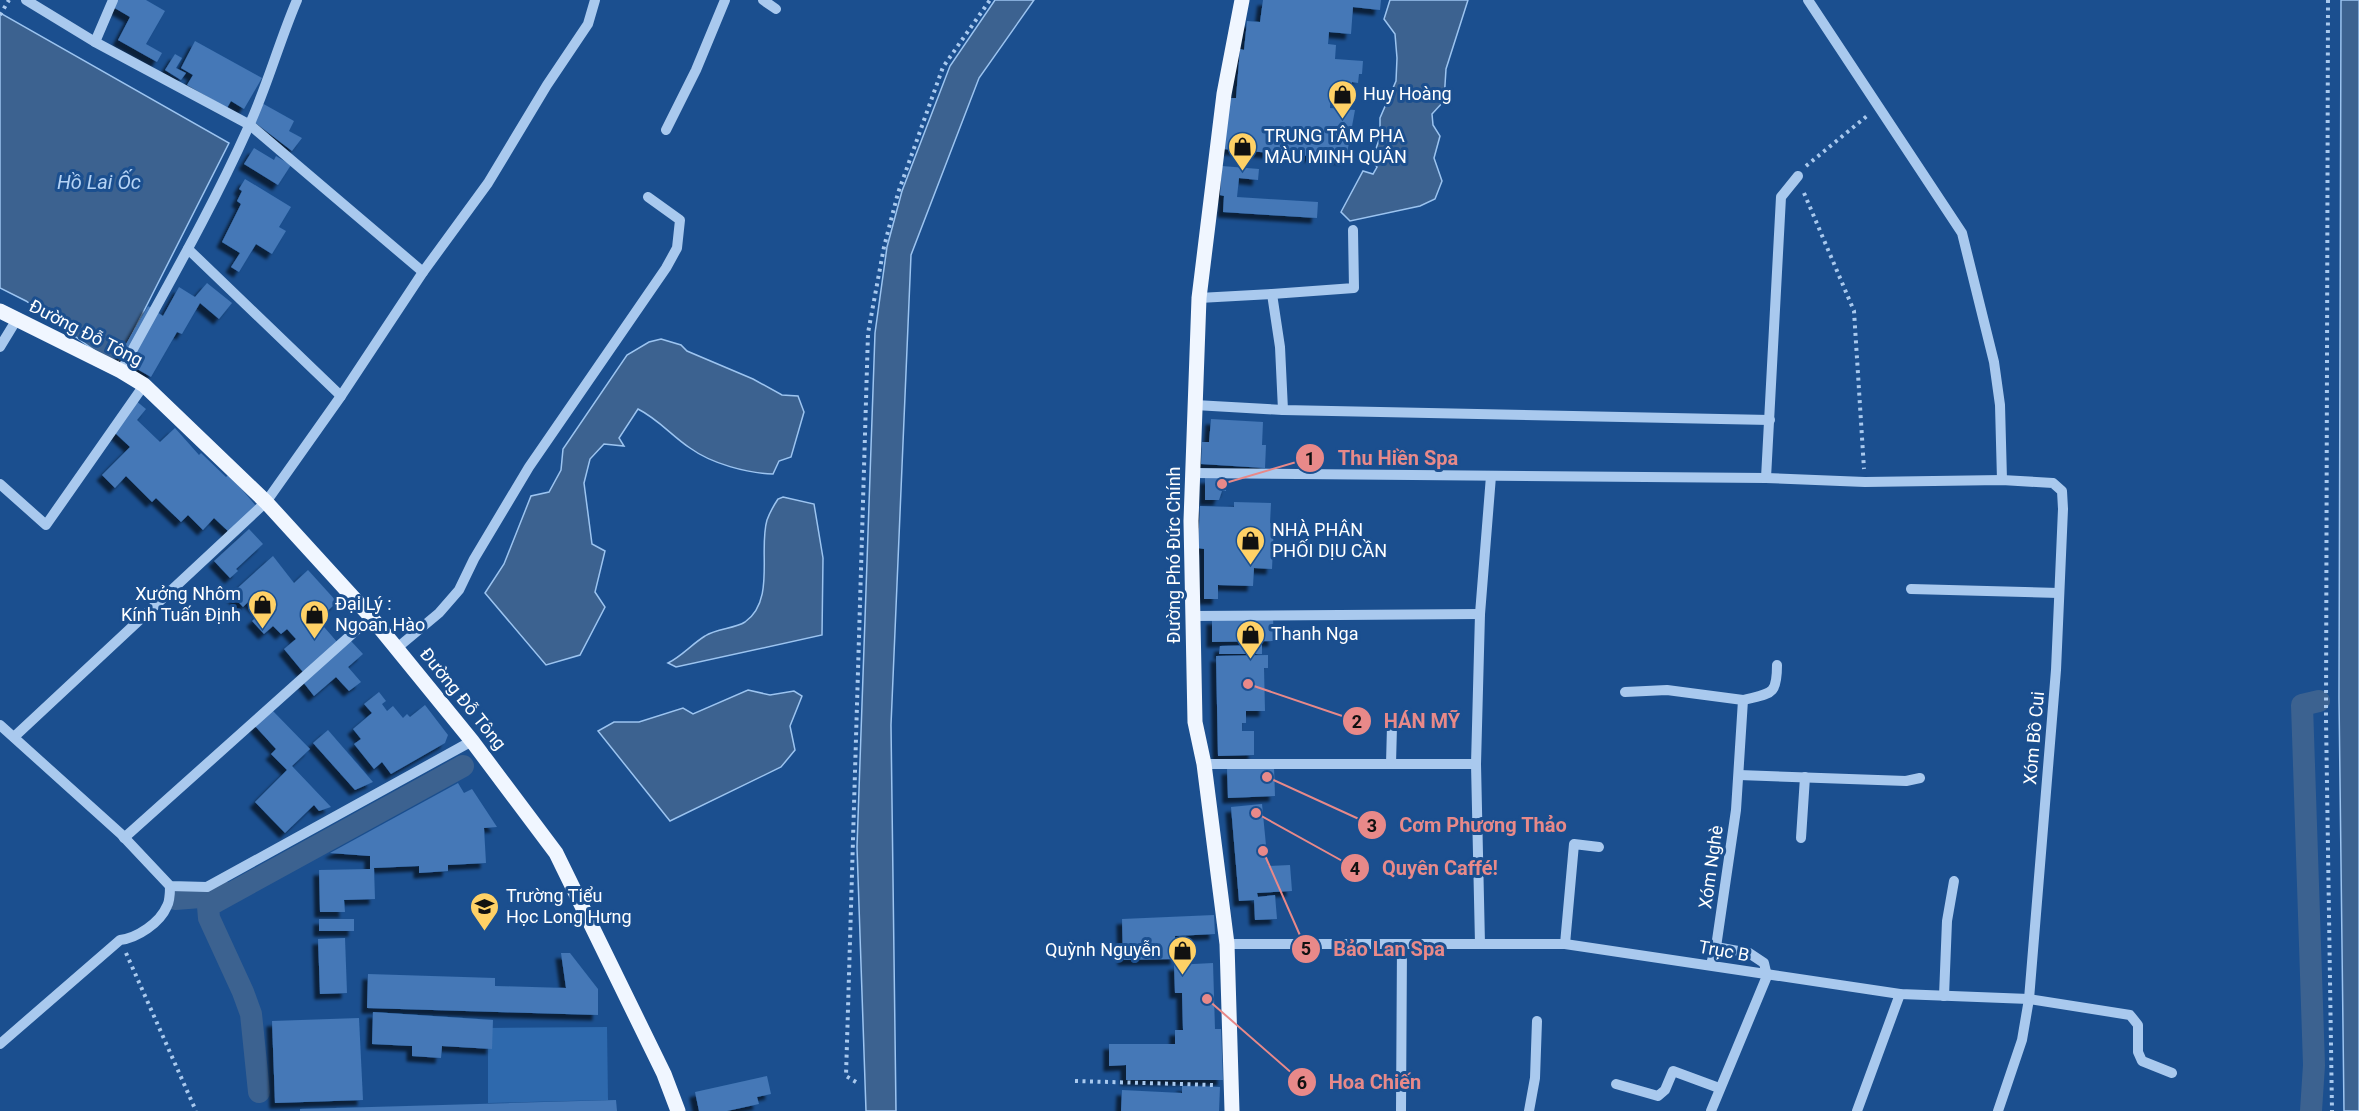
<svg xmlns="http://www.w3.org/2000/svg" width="2359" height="1111" font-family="Roboto,sans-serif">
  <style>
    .green { fill: #2e69ad }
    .water { fill: #3c6290; stroke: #9cc4f0; stroke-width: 1.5 }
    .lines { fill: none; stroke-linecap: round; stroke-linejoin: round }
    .canal { stroke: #3c6290; stroke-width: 22 }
    .building { fill: #4478b7; filter: url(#shadow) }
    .path { stroke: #a9c9ee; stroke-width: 4; stroke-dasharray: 3 4.5; stroke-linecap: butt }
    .minor { stroke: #a9c9ee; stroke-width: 10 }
    .major { stroke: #f0f6ff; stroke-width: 15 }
    .labels { text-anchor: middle; stroke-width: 6; stroke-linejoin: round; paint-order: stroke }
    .poi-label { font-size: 18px; fill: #fff; stroke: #1b4f8f; text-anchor: start }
    .street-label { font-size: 18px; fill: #fff; stroke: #1b4f8f }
    .water-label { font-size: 20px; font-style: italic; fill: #b5d3f5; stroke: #1b4f8f }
    .leader { fill: none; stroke: #e88989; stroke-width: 2 }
    .callout-dot { fill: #e88989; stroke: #1b4f8f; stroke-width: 2 }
    .mark-label { font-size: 18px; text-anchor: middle; font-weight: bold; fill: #111 }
    .callout-label { font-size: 20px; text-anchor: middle; font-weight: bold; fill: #e88989; stroke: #1b4f8f; stroke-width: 6; stroke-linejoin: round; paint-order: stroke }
  </style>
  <defs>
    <filter id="shadow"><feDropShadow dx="-5.5" dy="5.5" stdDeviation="1.5" flood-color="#0009"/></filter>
  </defs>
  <rect width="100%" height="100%" fill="#1b4f8f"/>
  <path class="green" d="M607,1027L608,1100L488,1103V1028Z"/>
  <g class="water">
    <path d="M995,0H1034L979,78L911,255L891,725L896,1111H866L857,847L875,333L887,247L902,191L950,66Z"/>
    <path d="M1390,0H1468L1446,69L1444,101L1432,114L1433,125L1440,136L1434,158L1442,181L1435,199L1420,206L1350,221L1341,212L1363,171L1373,174L1377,167L1372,160L1380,137V118L1396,81L1397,58L1395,34L1384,19Z"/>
    <path d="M2341,0H2359V1111H2344L2339,698Z"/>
    <path d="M0,13L229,143L116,366L26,301L0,288Z"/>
    <path d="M661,339L681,345L687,351L753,379L782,395L798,396L804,412L791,457L779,461L773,474C747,473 712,464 690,448C672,436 658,419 638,409L619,438L624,446L604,444L590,459L584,483L592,544L605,551L595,592L605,607L580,655L546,665L485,593L504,564L531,496L549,492L561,470L563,449L627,355L649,342Z"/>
    <path d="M783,497L814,504L823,558L822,635L676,667L668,663C682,656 692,644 705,636C717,628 734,629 745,622C776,600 758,550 767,520C770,512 774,505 778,499Z"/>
    <path d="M748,690L770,695L794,691L802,696L790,726L795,750L781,767L670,821L598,731L614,722H639L683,708L693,714Z"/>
  </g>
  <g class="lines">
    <g class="canal">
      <path d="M175,899L201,897L223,892"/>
      <path d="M259,1092L251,1014L243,992L209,918L208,906L463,766"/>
      <path d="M2311,1111L2314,1065L2302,705L2319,701"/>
    </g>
  </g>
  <g class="building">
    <path d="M117,0H146L165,11L146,44L162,53L157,62L118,40L130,17L113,7Z"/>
    <path d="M1263,0H1381L1380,10L1353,7L1351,34L1329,32L1328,44L1336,45L1335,59L1363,61L1362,74H1359L1358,83L1352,82L1351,95L1331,93L1330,108L1355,110L1346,159L1223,149L1228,98H1236L1240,49L1244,50L1247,21L1260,22Z"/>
    <path d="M195,41L262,78L244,109L231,101L227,108L187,85L193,75L181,68Z"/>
    <path d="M175,54L182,58L176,68L186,73L181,80L165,70Z"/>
    <path d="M260,102L294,121L289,131L302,138L292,151L253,121Z"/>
    <path d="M254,148L274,160L276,156L291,165L278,185L244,164Z"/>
    <path d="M1222,166L1259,169L1258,180L1239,178L1237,197L1318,202L1317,218L1223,212L1224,196L1220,195Z"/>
    <path d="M245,179L291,207L279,227L286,231L272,254L256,244L239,272L231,267L240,253L222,242L241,204L237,201L242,191L239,189Z"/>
    <path d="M207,283L232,303L219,319L200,303L182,334L177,332L151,377L118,358L148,306L163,316L179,287L195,297Z"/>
    <path d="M135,400L146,409L137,420L160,442L175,428L199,455L201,453L226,477L229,474L256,506L229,532L214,518L203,530L188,515L181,522L156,498L152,502L126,476L115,488L102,475L130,447L113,431Z"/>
    <path d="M1211,419L1263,422L1262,445H1266L1265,468L1201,464L1202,442H1209Z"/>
    <path d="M1205,478H1226V491H1222L1219,500H1205Z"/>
    <path d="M1234,502L1271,503L1270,523H1274L1272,569L1254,568L1253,586L1218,585V599H1204V549L1198,548L1200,506L1234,507Z"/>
    <path d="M249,529L263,544L236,569L238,571L230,578L214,561Z"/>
    <path d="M273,556L294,583L308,570L337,602L318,620L338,643L303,672L284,649L296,639L287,629L281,634L273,626L264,634L252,621L261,613L249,601L243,607L231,594Z"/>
    <path d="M1273,618L1274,641L1212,642V619Z"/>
    <path d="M351,641L363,654L348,667L361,682L349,691L336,677L314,696L303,682Z"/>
    <path d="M1262,645V654H1219L1220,646Z"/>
    <path d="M1268,655V668H1264L1265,711H1246V723H1242V731H1254V755L1218,756L1216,656Z"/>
    <path d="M379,692L386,701L382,704L387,711L393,706L403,718L407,714L410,717L425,705L448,735L445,743L391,774L382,762L374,769L354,744L361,739L353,729L372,713L364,704Z"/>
    <path d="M272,710L310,749L292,766L331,807L319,811L314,805L285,833L255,802L287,770L271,754L276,749L255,726Z"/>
    <path d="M328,730L373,782L355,790L313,743Z"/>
    <path d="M1274,767L1275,796L1228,798L1227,769Z"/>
    <path d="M458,783L464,793L472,789L497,827L484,828L486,863L448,865V871L419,873V866L374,868L375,899L344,900L345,912H320L319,870L370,869V856L330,853Z"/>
    <path d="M1262,804L1268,866L1290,865L1292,891L1257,893L1258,897L1275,895L1277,919L1255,920L1254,900L1239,901L1231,807Z"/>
    <path d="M1214,915L1215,934L1175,936L1176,959L1123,960L1122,919Z"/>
    <rect x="319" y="919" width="35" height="12"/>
    <path d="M345,938L347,993L320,994L318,939Z"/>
    <path d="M561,953H570L598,989V1015L367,1008L368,974L495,978V986L566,988Z"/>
    <path d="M1213,963L1215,1029H1221L1223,1080H1126V1065L1109,1066V1044H1175V1030H1183L1182,993H1175L1174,965Z"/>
    <path d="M373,1012L493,1020L492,1049L442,1046L441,1058L412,1056V1046L372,1044Z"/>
    <path d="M359,1018L363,1100L275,1103L272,1021Z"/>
    <path d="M767,1076L771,1094L757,1097L759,1104L727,1111H699L695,1092Z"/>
    <path d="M1182,1086L1220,1087L1219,1111H1121L1122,1090L1182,1093Z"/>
    <path d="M616,1100L617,1111H300V1109Z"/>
  </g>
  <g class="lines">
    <g class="path">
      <path d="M2328,0L2326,719L2332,1111"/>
      <path d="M0,15L9,0"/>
      <path d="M1806,166L1867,116"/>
      <path d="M1804,193L1854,311L1864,469"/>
      <path d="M126,953L196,1111"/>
      <path d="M1075,1081L1214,1085"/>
      <path d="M856,1082L846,1076L868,333L884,247L898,193L943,67L990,0"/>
    </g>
    <g class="minor">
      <path d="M26,0L95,42L250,125L423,272"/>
      <path d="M763,0L776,9"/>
      <path d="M1808,0L1962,233L1994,362L2000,405L2002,480"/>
      <path d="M95,42L113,0"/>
      <path d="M666,130L696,70L725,0"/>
      <path d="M188,249L341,396"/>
      <path d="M1272,294L1354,288L1353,230"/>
      <path d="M1199,298L1272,294L1280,347L1283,410"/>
      <path d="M0,347L17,319"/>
      <path d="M121,371C165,290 211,211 248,128C267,87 279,42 297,0"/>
      <path d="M1195,405L1283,410L1770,420"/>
      <path d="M1193,473L1766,478L1865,482L2002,480L2053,483L2062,491L2063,509L2056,670L2029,999L2022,1040L1998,1111"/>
      <path d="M1766,478L1781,197L1798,176"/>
      <path d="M0,484L46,525L144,385"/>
      <path d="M1911,589L2059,593"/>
      <path d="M1193,616L1480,614"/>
      <path d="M397,648L439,613L459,590L474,559L529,467L666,268L677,248L680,220L648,197"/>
      <path d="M1625,692L1667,690L1743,700L1736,810L1716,947L1711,964"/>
      <path d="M1743,700C1771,693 1777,696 1777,665"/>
      <path d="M0,725L121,834L170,886L207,887L472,741"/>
      <path d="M14,737L266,502L341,396L423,272L488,183L547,85L588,24L595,0"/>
      <path d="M1204,764H1476"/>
      <path d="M1391,764L1392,726"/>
      <path d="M1739,775L1906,781L1920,778"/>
      <path d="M124,838L371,617"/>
      <path d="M1801,838L1805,777"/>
      <path d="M1227,944H1565L1900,994L2029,999L2130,1015L2138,1025V1052L2142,1061L2172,1073"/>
      <path d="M1480,944L1476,764L1480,614L1491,476"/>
      <path d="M1565,944L1574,844L1599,847"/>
      <path d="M1944,996L1947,921L1954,881"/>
      <path d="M0,1044L120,940C137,938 160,923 167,906C170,901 170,893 170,886"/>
      <path d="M1616,1084L1658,1096L1665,1090L1673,1071L1719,1088"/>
      <path d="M1401,1111L1402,945"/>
      <path d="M1529,1111L1535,1078L1537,1021"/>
      <path d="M1711,1111L1767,976L1764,963L1749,953L1716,947"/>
      <path d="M1857,1111L1900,994"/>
    </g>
    <g class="major">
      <path d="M0,311L121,371L144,385L266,502L371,617L472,741L556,853L664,1074L678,1111"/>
      <path d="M1232,1111L1227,944L1204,764L1195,722L1191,521L1199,298L1224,94L1242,0"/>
    </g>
  </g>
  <defs>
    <symbol id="shop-pin" viewBox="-11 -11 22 30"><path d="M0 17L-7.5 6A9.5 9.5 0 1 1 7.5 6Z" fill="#ffd166" stroke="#1b4f8f"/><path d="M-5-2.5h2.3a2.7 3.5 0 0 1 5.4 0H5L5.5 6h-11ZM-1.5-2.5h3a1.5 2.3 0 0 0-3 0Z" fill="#111"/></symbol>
    <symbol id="school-pin" viewBox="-11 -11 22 30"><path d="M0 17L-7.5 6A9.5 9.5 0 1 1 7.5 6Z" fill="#ffd166" stroke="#1b4f8f"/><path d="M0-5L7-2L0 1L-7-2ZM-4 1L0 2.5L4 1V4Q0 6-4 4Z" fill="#111"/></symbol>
  </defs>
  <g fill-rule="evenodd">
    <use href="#shop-pin" x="1326" y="78" width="33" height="45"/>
    <use href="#shop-pin" x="1226" y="130" width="33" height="45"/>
    <use href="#shop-pin" x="1234" y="524" width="33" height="45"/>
    <use href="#shop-pin" x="246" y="588" width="33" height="45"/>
    <use href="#shop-pin" x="298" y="598" width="33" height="45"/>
    <use href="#shop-pin" x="1234" y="618" width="33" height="45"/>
    <use href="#school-pin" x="468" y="890" width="33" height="45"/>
    <use href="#shop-pin" x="1166" y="934" width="33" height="45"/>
  </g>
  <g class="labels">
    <g class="poi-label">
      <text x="1363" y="100">Huy Hoàng</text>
      <text x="1264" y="142">TRUNG TÂM PHA<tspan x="1264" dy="21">MÀU MINH QUÂN</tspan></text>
      <text x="1272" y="536">NHÀ PHÂN<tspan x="1272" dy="21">PHỐI DỊU CẦN</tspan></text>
      <text x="241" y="600" text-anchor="end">Xưởng Nhôm<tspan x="241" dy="21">Kính Tuấn Định</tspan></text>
      <text x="335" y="610">Đại Lý :<tspan x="335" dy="21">Ngoan Hào</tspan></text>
      <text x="1271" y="640">Thanh Nga</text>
      <text x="506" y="902">Trường Tiểu<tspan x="506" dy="21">Học Long Hưng</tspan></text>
      <text x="1161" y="956" text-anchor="end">Quỳnh Nguyễn</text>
    </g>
    <g class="street-label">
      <text transform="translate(86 333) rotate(27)" y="6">Đường Đỗ Tông</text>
      <text transform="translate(1174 555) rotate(-90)" y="6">Đường Phó Đức Chính</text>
      <text transform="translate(463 699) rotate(51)" y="6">Đường Đỗ Tông</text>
      <text transform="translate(2034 738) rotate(-85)" y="6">Xóm Bồ Cui</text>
      <text transform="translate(1711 867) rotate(-82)" y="6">Xóm Nghè</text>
      <text transform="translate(1724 951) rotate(10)" y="6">Trục B</text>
    </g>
    <g class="water-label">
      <text x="99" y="189">Hồ Lai Ốc</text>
    </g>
  </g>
  <path class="leader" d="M1222 484L1310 458M1248 684L1357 721M1267 777L1372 825M1256 813L1355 868M1263 851L1306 949M1207 999L1302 1082"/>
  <g class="callout-dot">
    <circle cx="1222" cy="484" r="6"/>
    <circle cx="1248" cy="684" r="6"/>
    <circle cx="1267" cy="777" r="6"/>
    <circle cx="1256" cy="813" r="6"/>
    <circle cx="1263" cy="851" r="6"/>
    <circle cx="1207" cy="999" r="6"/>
    <circle cx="1310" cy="458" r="15"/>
    <circle cx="1357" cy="721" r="15"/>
    <circle cx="1372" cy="825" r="15"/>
    <circle cx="1355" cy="868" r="15"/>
    <circle cx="1306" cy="949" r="15"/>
    <circle cx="1302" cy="1082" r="15"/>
  </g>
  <g class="mark-label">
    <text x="1310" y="465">1</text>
    <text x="1357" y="728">2</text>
    <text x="1372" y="832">3</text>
    <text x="1355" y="875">4</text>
    <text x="1306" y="955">5</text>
    <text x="1302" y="1089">6</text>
  </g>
  <g class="callout-label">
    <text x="1398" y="465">Thu Hiền Spa</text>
    <text x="1422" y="728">HÁN MỸ</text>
    <text x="1483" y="832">Cơm Phương Thảo</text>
    <text x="1440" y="875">Quyên Caffé!</text>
    <text x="1389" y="956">Bảo Lan Spa</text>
    <text x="1375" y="1089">Hoa Chiến</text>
  </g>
</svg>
